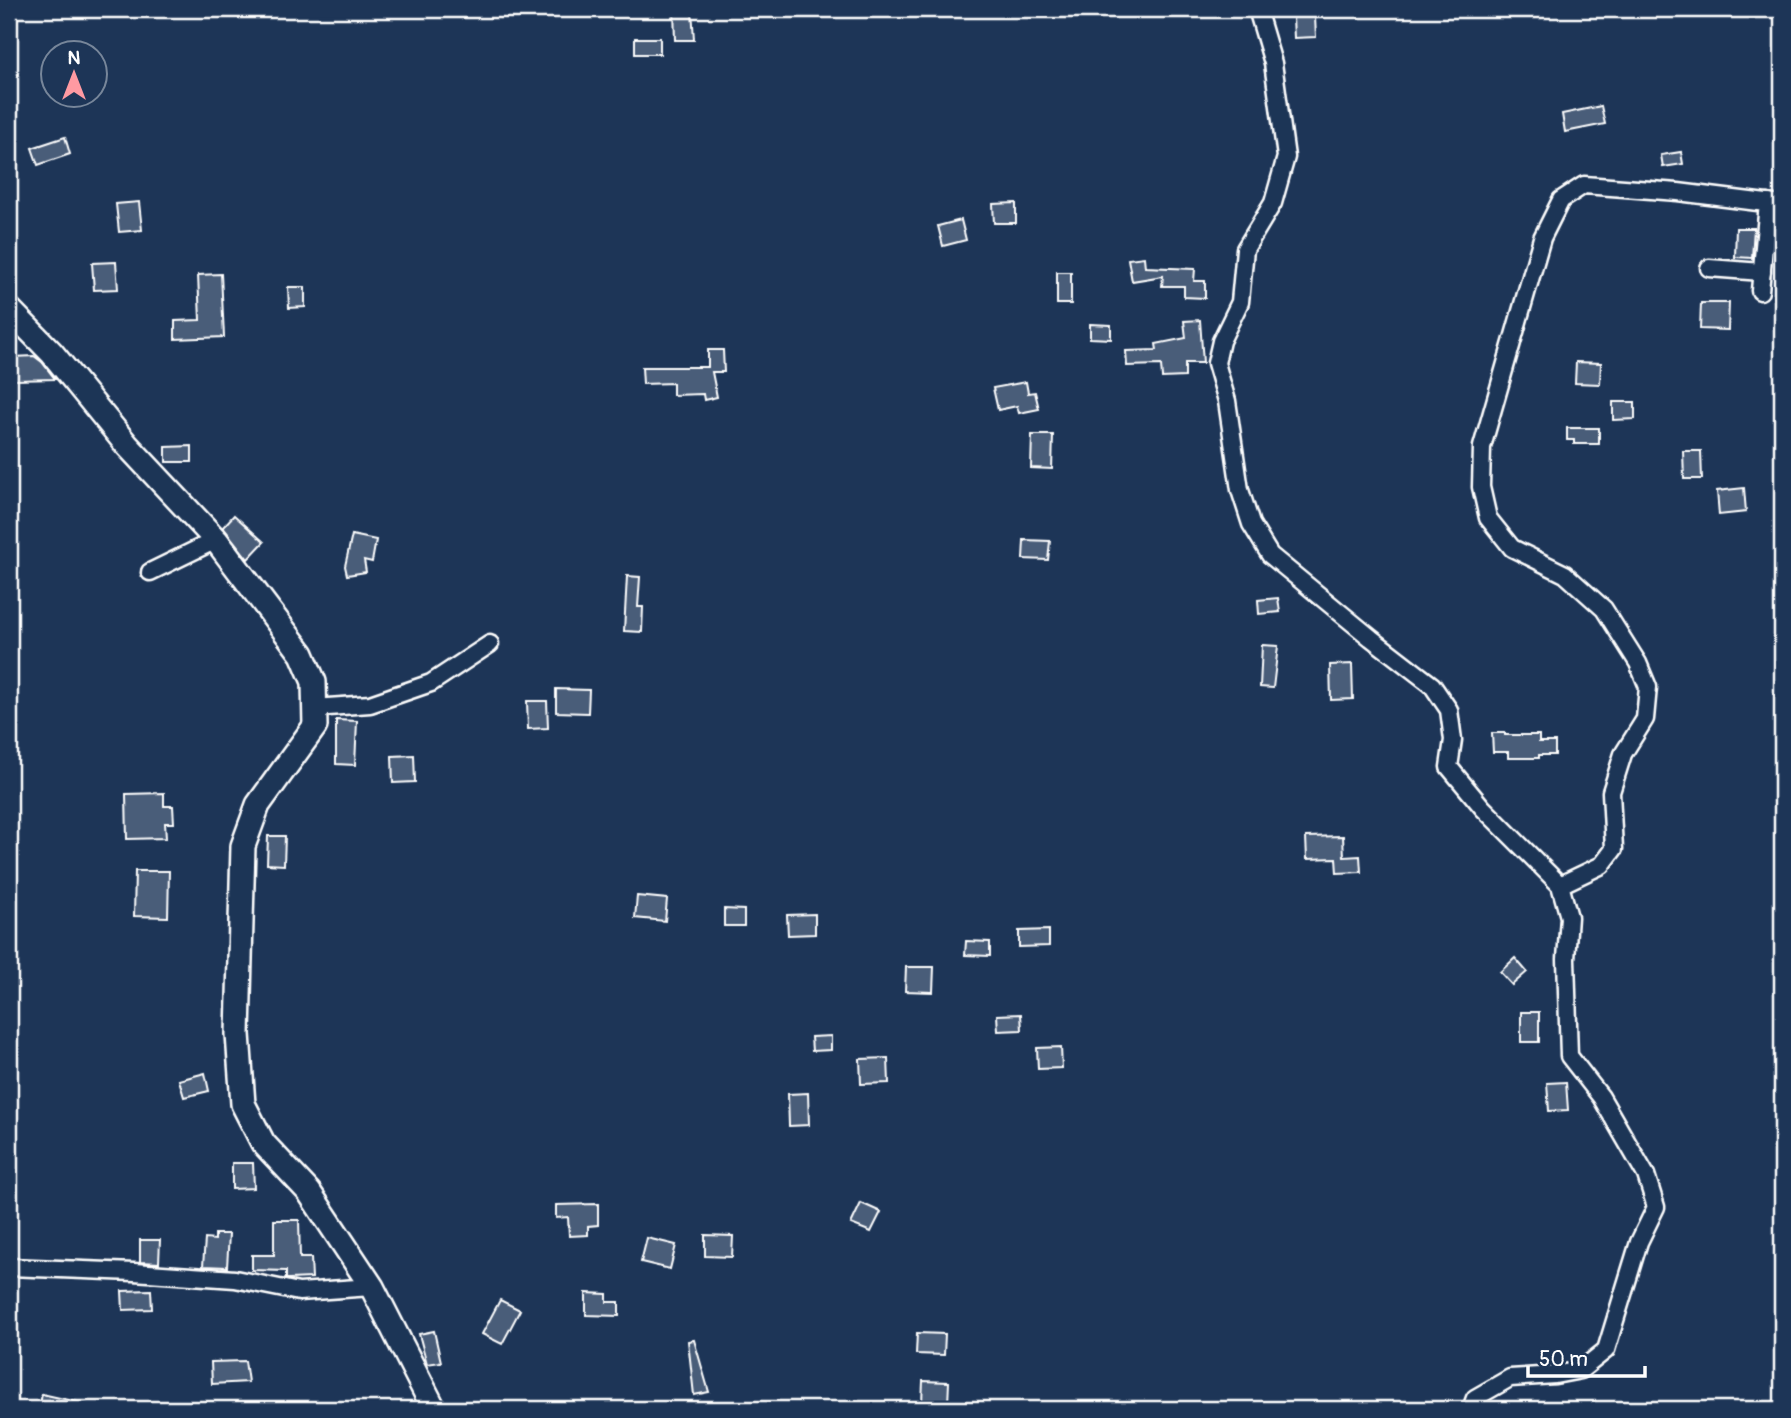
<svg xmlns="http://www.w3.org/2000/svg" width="1791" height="1418" font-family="Pangolin,sans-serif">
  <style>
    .building { fill: #4a5d79; stroke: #fff; stroke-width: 2 }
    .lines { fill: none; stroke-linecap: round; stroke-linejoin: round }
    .street-casing { stroke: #fff; stroke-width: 21 }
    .secondary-casing { stroke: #fff; stroke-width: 28 }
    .street { stroke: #1d3557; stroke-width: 16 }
    .secondary { stroke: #1d3557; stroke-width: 23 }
  </style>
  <rect width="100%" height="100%" fill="#1d3557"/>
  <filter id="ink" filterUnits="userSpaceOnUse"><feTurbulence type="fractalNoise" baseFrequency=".0143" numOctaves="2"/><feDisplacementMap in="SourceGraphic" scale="14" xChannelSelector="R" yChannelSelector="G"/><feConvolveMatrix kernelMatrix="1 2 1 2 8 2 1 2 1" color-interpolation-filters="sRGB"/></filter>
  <g filter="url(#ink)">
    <g class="building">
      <path d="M674,9H692L694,40H675Z"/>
      <path d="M1293,17H1315L1316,37L1294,38Z"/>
      <rect x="635" y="38" width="25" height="16"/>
      <path d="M1601,106L1605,124L1565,132L1562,114Z"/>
      <path d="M65,137L70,154L38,165L32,148Z"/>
      <path d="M1681,152L1683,164L1663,167L1661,155Z"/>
      <path d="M139,202L142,230L119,232L116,204Z"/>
      <path d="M1016,203V223H994L993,204Z"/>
      <path d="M961,220L966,240L943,246L938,226Z"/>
      <path d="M1736,228H1754L1752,258L1735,257Z"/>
      <path d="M1144,257L1145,267L1195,269L1194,281H1205V298L1184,297V286H1162L1163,276L1132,281L1128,259Z"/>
      <path d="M116,262L118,289L94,290L92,263Z"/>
      <rect x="1057" y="272" width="14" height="32"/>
      <path d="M221,274L224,337L175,339V321L200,320L198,275Z"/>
      <path d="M288,287H305V307L289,308Z"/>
      <path d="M1701,303H1729L1728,330L1700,329Z"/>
      <path d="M1200,320L1203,363H1185V377L1162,378L1161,365L1127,366L1126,351L1157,350L1156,344L1186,338L1184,321Z"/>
      <path d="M1090,324L1111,325V339L1090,338Z"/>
      <path d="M708,350H723L724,372H712L717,397L704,400L703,394L673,395V383L643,384L642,367H708Z"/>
      <path d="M34,356L42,362L55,379L15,380L14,357Z"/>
      <path d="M1576,362L1601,363L1600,384L1575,383Z"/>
      <path d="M1026,382L1028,393L1035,392L1039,409L1019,413L1017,406L998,410L993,388Z"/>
      <path d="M1613,402H1635V419L1613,420Z"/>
      <path d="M1567,428H1599V444H1574V440H1567Z"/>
      <path d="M1032,435H1053L1052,469L1031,468Z"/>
      <path d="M192,446V462H166V447Z"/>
      <path d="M1683,451H1701L1702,479H1684Z"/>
      <path d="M1744,488L1746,512L1719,515L1717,491Z"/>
      <path d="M234,515L264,542L248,559L223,527Z"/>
      <path d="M352,535L376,540L372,562L364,560L366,572L347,575L345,566Z"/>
      <path d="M1024,540L1050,541L1048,560L1023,559Z"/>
      <path d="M627,576L640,577L638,607H643L642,632L624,631Z"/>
      <path d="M1278,598L1280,612L1259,614L1258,600Z"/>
      <path d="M1262,645L1278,646L1273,688L1260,687Z"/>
      <path d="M1352,664L1353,699L1331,700L1330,665Z"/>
      <path d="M556,689L589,690L588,713L556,712Z"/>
      <path d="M527,701H547L548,728L528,729Z"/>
      <path d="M336,720L357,721L355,765L336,764Z"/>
      <path d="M1492,733H1505V735H1539V742H1555V755H1539V758H1508V752H1493Z"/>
      <path d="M414,755L415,782L393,783L392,756Z"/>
      <path d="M164,793V806H173L174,823H165L166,838L127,839L126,794Z"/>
      <path d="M268,836H285L284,865L267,864Z"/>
      <path d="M1343,836L1344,857L1360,856L1361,872L1337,873L1336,858L1307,859L1306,837Z"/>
      <path d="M135,871H169L168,917L134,916Z"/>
      <path d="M637,896L667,899L665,921L635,918Z"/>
      <path d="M724,909L744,910V926H724Z"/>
      <path d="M815,914V934L788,935L787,915Z"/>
      <path d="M1049,930V946L1019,947V931Z"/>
      <path d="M966,941L990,942V956L965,955Z"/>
      <path d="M1515,958L1527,972L1512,985L1500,972Z"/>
      <path d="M906,967H934L933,992L905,991Z"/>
      <rect x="1521" y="1012" width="18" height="30"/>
      <path d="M1021,1014L1022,1030L998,1031L997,1015Z"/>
      <path d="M831,1036V1050L812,1051L811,1037Z"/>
      <path d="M1061,1047L1062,1068L1038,1069L1037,1048Z"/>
      <path d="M888,1058L889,1083L861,1084L860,1059Z"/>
      <path d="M205,1073L209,1091L184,1097L179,1080Z"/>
      <path d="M1566,1082L1568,1110L1549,1111L1547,1083Z"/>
      <path d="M808,1093L809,1125L789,1126L788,1094Z"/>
      <path d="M232,1163H253L254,1188L232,1189Z"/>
      <path d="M861,1203L881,1212L871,1232L851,1224Z"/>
      <path d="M598,1204V1225L588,1226V1235L569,1236L568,1217L556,1218V1205Z"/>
      <path d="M274,1220H299L300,1258H311L312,1278L289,1279H286V1271L252,1270V1255H274Z"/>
      <path d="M215,1234H229L227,1267L203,1266L205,1239L215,1240Z"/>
      <path d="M705,1235L733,1236L732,1257L705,1256Z"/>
      <path d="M647,1238L676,1245L670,1269L641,1262Z"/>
      <path d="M140,1240H160L159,1263L140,1262Z"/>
      <path d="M151,1290L152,1309L123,1310L122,1291Z"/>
      <path d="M586,1293L607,1294V1302H619V1316L586,1315Z"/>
      <path d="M500,1300L520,1310L502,1344L482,1334Z"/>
      <path d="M434,1331L441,1362L427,1364L419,1334Z"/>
      <path d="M917,1333L945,1334L944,1355L916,1354Z"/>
      <path d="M694,1340L709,1392L694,1395L688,1341Z"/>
      <path d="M245,1361L248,1382L212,1384L211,1362Z"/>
      <path d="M923,1381L949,1382L948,1404L922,1403Z"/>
      <path d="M42,1394L87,1404V1409H39Z"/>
    </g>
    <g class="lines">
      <defs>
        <g id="street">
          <path d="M1257,9L1273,63L1286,157L1273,203L1245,249L1240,302L1221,341L1216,363L1227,401L1240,490L1251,524L1270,555L1371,638L1432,685L1449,710L1453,740L1449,767L1483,808L1560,885L1569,917L1566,959L1569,1056L1601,1097L1646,1175L1656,1207L1639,1242L1606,1350L1581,1370L1555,1375L1510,1378L1475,1398L1471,1409"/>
          <path d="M1709,268L1762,272"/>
          <path d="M1760,291L1768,203"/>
          <path d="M150,572L216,540"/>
          <path d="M314,708L370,704L431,683L490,644"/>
          <path d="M1560,885L1602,865L1614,849L1611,792L1623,754L1645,719L1648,687L1638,663L1604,609L1565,574L1512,548L1488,518L1481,487L1482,447L1542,238L1561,200L1584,185L1678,192L1782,205"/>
          <path d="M9,1267L134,1272L235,1279L299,1292L372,1287"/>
        </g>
        <path id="secondary" d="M9,309L52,353L127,445L216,540L302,654L314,682L315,726L258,805L243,846L238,1034L243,1104L263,1143L309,1192L372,1287L434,1409"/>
      </defs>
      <use href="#street" class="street-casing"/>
      <use href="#secondary" class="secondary-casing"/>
      <use href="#street" class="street"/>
      <use href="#secondary" class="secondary"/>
    </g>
  </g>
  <rect width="1791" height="1418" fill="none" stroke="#1d3557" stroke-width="35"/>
  <rect x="18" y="18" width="1756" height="1383" fill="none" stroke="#fff" stroke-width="2.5" filter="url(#ink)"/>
  <g transform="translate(74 74)"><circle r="33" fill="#1d3557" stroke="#77869a" stroke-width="2"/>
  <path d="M0-5L12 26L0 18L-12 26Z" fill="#ff9aa2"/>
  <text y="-10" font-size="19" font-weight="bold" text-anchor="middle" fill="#ffffff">N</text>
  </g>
  <path d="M1528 1366v10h117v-10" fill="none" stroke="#ffffff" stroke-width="3.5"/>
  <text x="1539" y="1366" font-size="21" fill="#ffffff" stroke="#1d3557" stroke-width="5" paint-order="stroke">50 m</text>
</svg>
